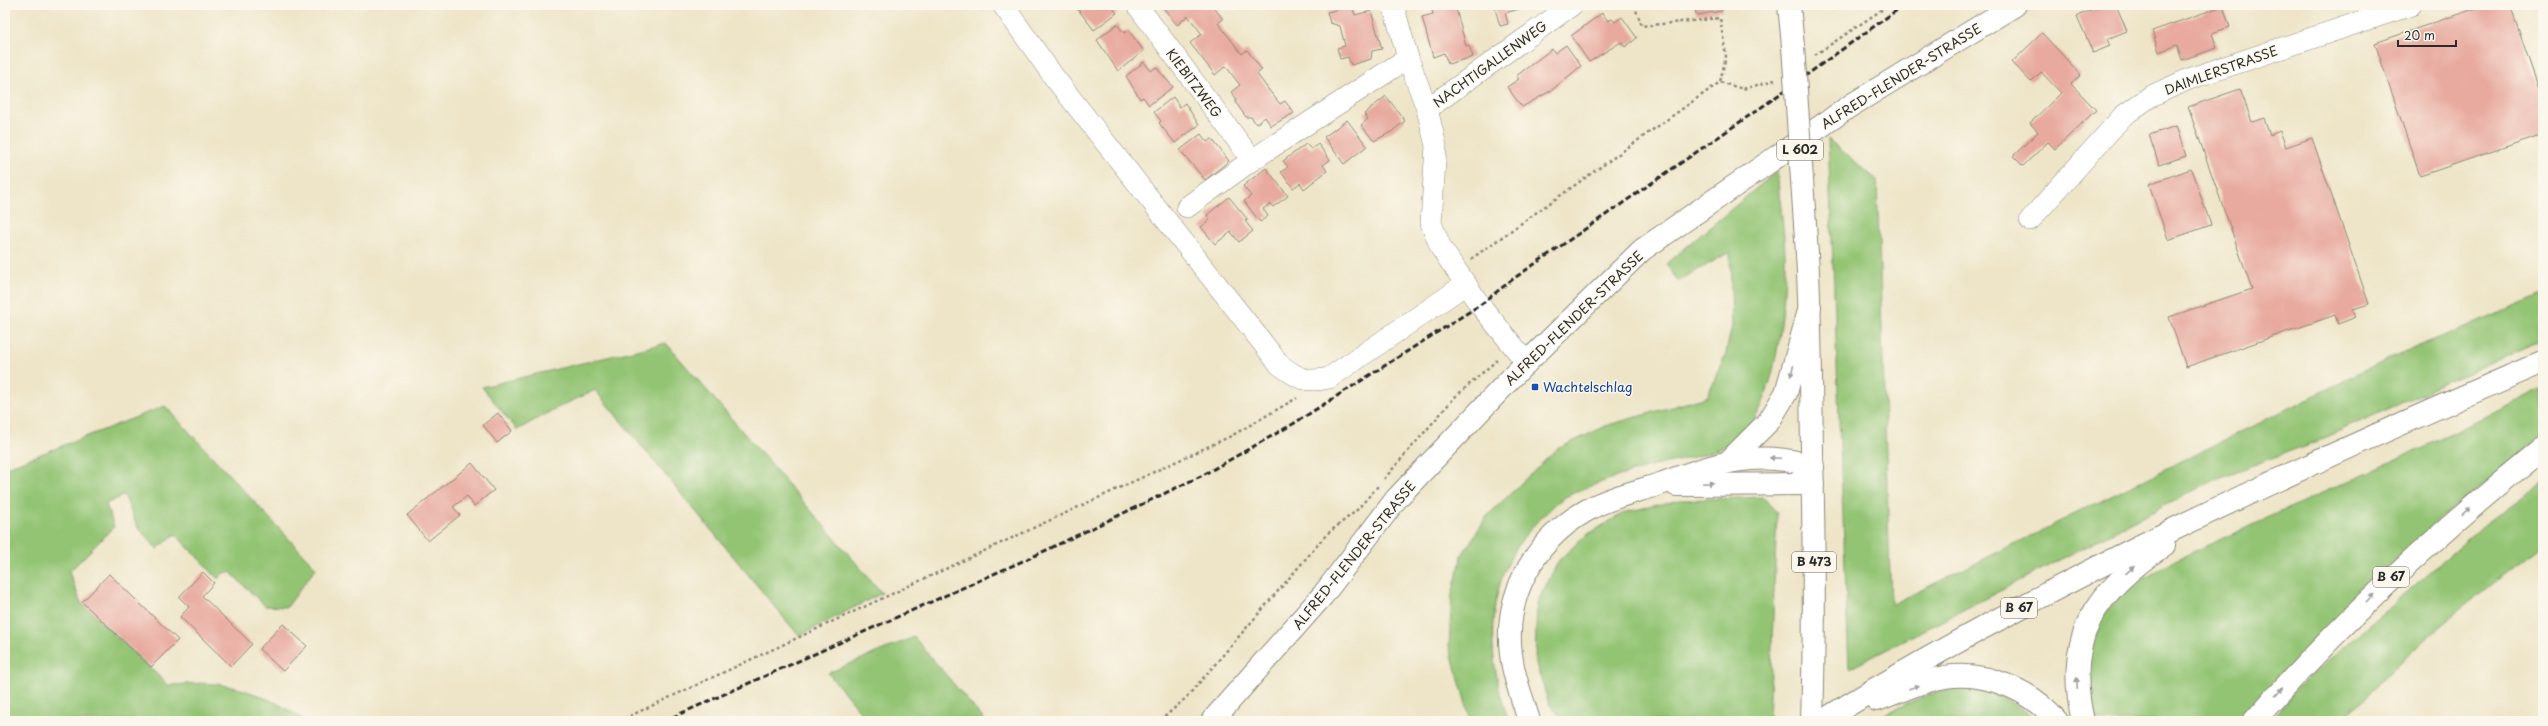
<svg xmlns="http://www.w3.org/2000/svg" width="2548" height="726" font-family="'Playpen Sans',sans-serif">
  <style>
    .green { fill: #93c473; stroke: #5f784f }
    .building { fill: #e8a99e }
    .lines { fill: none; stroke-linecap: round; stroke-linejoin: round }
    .street-casing { stroke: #8c887a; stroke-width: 22 }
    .secondary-casing { stroke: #8c887a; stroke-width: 24 }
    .primary-casing { stroke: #8c887a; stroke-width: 24 }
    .highway-casing { stroke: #8c887a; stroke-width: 24 }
    .path { stroke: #8c887a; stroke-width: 2.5; stroke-dasharray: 3 3; stroke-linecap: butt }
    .street { stroke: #fff; stroke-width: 21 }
    .secondary { stroke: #fff; stroke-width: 22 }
    .primary { stroke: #fff; stroke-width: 22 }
    .highway { stroke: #fff; stroke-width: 22 }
    .rail { stroke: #2b2b2b; stroke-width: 3; stroke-dasharray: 6 3; stroke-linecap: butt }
    .primary-bridge-casing { stroke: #8c887a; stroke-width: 24; stroke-linecap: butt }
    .primary-bridge { stroke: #fff; stroke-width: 22 }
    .oneway { fill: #a0a0a0 }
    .transit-dot { fill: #1a4fb4; stroke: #fbf7ec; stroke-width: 1.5 }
    .labels { text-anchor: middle; stroke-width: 3; stroke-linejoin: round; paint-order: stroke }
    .shield { fill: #fbf7ec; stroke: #696865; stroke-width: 1 }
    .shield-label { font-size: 12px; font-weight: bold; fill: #2b2b2b }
    .street-label { font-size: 13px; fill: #2b2b2b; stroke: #fbf7ec }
    .transit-label { font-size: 13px; fill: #164399; stroke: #fbf7ec; text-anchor: start }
  </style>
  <rect width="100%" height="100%" fill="#fbf7ec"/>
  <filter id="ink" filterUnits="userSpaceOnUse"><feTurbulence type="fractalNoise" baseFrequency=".025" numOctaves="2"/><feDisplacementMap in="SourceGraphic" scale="8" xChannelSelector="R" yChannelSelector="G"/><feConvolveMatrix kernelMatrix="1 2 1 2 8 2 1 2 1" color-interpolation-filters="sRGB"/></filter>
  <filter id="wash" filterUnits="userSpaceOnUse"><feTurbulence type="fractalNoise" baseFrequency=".012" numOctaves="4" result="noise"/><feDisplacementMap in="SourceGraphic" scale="16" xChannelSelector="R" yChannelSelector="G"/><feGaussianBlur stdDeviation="0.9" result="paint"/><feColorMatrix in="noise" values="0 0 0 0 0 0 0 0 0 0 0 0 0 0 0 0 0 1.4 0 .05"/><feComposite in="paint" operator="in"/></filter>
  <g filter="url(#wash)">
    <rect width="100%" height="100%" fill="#eee5c8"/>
    <g class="green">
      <path d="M1828,139L1877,180L1891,605L2390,358L2543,295V339L2317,441L2216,479L1849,669Z"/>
      <path d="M1777,171C1779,198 1784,225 1785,253C1786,300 1778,392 1748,429C1726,456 1678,459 1646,468C1625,474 1580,488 1562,499C1555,503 1549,511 1543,516C1484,570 1483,650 1509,721H1471L1449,646L1452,595L1462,555L1487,516L1557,449L1608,425L1707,397L1726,353L1732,326L1730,252L1678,281L1666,264Z"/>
      <path d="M666,343L882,593L799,636L595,390L553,410L517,430L482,387Z"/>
      <path d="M2543,388V435L2423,534L2319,636L2243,721H2089L2088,645L2105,612L2126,587L2182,557L2462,429Z"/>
      <path d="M165,406L316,568L287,607L265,606L230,572L223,573L218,579L175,534L157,549L137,526L124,495L106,504L114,527L69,572L81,603L168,685C183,685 199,682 214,684C245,687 280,702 305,721H5V468Z"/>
      <path d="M2543,482V545C2473,599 2401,655 2343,721H2271L2298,687L2485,524Z"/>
      <path d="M1763,497L1777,513L1769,721H1565L1549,704L1535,661L1537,603L1559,560L1585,536L1625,512L1680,500Z"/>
      <path d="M914,637L985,721H868L828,673Z"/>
      <path d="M1959,687C1992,692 2013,698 2037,721H1874C1901,705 1928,692 1959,687Z"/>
    </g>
    <g id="blocks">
      <g class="building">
        <path d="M1081,5H1110L1117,13L1094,30L1077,8Z"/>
        <path d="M1161,5H1212L1223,19L1218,23L1242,54L1247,50L1262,70L1257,74L1268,89L1280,104L1285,101L1294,113L1271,126L1265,117L1256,124L1251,117H1246L1236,103V98L1231,92L1240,85L1233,76L1226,66L1215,75L1190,43L1202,34L1188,16L1177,25Z"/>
        <path d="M1457,5L1458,8L1456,9L1466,46L1469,45L1473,57L1448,64L1444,53L1433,57L1422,17L1433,14L1431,6Z"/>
        <path d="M1494,5H1533L1505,13L1508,24L1500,26Z"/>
        <path d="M1695,5H1721L1722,11L1696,15Z"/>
        <path d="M2103,5H2116L2127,31L2107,39L2110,46L2093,53L2077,16Z"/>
        <path d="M2485,5H2510L2543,101V134L2420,176L2375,43Z"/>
        <path d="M1352,6L1355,15L1371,11L1382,49L1372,51L1371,59L1351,65L1348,57L1340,59L1337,48L1345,46L1340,26L1330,23L1327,12Z"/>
        <path d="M2223,6L2230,27L2212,33L2217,48L2182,60L2177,45L2159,52L2152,31Z"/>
        <path d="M1602,13L1608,21L1612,19L1615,22L1622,17L1637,38L1625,47L1621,42L1589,62L1571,36Z"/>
        <path d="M1117,24L1124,33L1128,30L1144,51L1118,71L1097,40Z"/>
        <path d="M2042,33L2081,75L2071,84L2096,110L2055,149L2048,142L2023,166L2013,156L2038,132L2030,123L2061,93L2041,72L2031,82L2012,62Z"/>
        <path d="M1566,45L1581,66L1552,90L1522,107L1507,87L1519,79L1516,76L1552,49L1555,53Z"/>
        <path d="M1144,62L1151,71L1156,67L1173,87L1149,105L1143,97L1140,99L1126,76Z"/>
        <path d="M2240,89L2252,122L2264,118L2270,135L2280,131L2286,147L2312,138L2369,304L2353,309L2356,317L2338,324L2335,315L2186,367L2169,317L2252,289L2188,107Z"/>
        <path d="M1386,96L1405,121L1391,132L1374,141L1361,125L1368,119L1364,114Z"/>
        <path d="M1173,97L1180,107L1185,103L1199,125L1175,143L1159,123L1161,121L1154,112Z"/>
        <path d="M1347,120L1367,146L1344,164L1324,137Z"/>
        <path d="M2176,126L2186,156L2159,165L2149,135Z"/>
        <path d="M1201,134L1207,142L1212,139L1229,161L1205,180L1180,150Z"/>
        <path d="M1306,144L1311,149L1318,144L1330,160L1323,165L1327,171L1304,189L1300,183L1293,188L1281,172L1288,167L1283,161Z"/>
        <path d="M1266,168L1288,196L1273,207L1270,204L1263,209L1268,216L1260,222L1244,201L1251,196L1243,186Z"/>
        <path d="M2191,169L2211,225L2168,240L2149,184Z"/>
        <path d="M1229,197L1248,220L1245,221L1253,231L1239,242L1231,232L1215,244L1201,227L1210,220L1207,215Z"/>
        <path d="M498,413L512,431L497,443L483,425Z"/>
        <path d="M472,463L494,490L474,506L467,496L453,507L460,515L428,541L407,515Z"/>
        <path d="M203,572L214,583L202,596L252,644L231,666L180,617L189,607L179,597Z"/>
        <path d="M109,574L178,640L151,667L82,602Z"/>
        <path d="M283,624L307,646L283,671L259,649Z"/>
      </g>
    </g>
  </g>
  <g filter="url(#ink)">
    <use href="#blocks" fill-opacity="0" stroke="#8c887a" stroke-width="1"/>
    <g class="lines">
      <defs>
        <g id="street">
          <path d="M1003,5L1054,77L1280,365C1299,379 1306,383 1329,378L1466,284"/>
          <path d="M1137,5L1252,160"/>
          <path d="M1393,5L1408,58L1427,109L1436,146L1431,223L1441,248L1480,305L1527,363"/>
          <path d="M1427,109L1572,5"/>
          <path d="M1187,207L1252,160L1408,58"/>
          <path d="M2030,220L2123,116L2151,96L2189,79L2411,5"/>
        </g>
        <path id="secondary" d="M1212,721L1323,595L1397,498L1517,372L1642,250L1850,106L2015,5"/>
        <g id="primary">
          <path d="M1789,5L1793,46"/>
          <path d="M1807,254C1811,320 1811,385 1812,451C1814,541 1815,631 1812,721"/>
        </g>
        <g id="highway">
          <path d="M1730,460L1769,421L1786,393L1810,307"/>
          <path d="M1676,485L1813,484"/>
          <path d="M1877,700C1901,691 1928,678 1953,676C1990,673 2034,692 2057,721"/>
          <path d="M1529,721C1523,699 1513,677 1511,654C1503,591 1539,534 1595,506C1617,495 1640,491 1663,483C1712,464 1761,448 1813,467"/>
          <path d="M1822,721C2051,580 2296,468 2543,362"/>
          <path d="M2083,721C2063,636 2096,592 2164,545"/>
          <path d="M2254,721C2342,621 2439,532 2543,448"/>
        </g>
      </defs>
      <use href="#street" class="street-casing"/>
      <use href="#secondary" class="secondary-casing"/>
      <use href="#primary" class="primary-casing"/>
      <use href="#highway" class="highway-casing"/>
      <g class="path">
        <path d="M1634,5L1642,26L1720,18L1726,56L1720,82"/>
        <path d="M1815,55L1889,5"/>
        <path d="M1471,259L1720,82L1743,89L1775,80"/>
        <path d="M1384,479L1455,397L1497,360"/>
        <path d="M619,721L1231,436L1297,398"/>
        <path d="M1160,721L1187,697L1327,534L1356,511L1378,486"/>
      </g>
      <use href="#street" class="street"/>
      <use href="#secondary" class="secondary"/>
      <use href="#primary" class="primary"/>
      <use href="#highway" class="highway"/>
      <path class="rail" d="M664,721L1034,556L1203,475L1293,424L1480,305L1513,279L1766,104L1904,5"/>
      <defs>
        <path id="primary-bridge" d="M1793,46L1807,254"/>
      </defs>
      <use href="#primary-bridge" class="primary-bridge-casing"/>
      <use href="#primary-bridge" class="primary-bridge"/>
    </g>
    <defs><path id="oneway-solid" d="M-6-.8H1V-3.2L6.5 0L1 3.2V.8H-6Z"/></defs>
    <g class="oneway">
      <use href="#oneway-solid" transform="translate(1792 371) rotate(106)"/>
      <use href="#oneway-solid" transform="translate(1775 458) rotate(-177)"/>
      <use href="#oneway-solid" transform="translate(1708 483) rotate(-3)"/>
      <use href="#oneway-solid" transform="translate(2466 511) rotate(-42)"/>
      <use href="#oneway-solid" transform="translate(2130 570) rotate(-41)"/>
      <use href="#oneway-solid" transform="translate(2370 598) rotate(-45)"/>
      <use href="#oneway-solid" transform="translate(2077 683) rotate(-93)"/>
      <use href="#oneway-solid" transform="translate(1914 687) rotate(-19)"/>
      <use href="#oneway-solid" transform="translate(2279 692) rotate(-49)"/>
    </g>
  </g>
  <rect class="transit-dot" x="1531" y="383" width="8" height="8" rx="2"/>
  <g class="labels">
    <g class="shield">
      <rect x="1777" y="140" width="46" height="20" rx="3"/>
      <rect x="1792" y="552" width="44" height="20" rx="3"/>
      <rect x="2373" y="567" width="36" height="20" rx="3"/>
      <rect x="2001" y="598" width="36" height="20" rx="3"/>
    </g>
    <g class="shield-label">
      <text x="1800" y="154">L 602</text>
      <text x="1814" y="566">B 473</text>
      <text x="2391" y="581">B 67</text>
      <text x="2019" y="612">B 67</text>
    </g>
    <g class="street-label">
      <text transform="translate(1490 64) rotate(-36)" y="5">NACHTIGALLENWEG</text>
      <text transform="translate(2221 70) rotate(-20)" y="5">DAIMLERSTRASSE</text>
      <text transform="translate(1901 76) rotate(-32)" y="5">ALFRED-FLENDER-STRASSE</text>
      <text transform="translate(1194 83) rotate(53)" y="5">KIEBITZWEG</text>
      <text transform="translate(1574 318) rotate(-44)" y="5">ALFRED-FLENDER-STRASSE</text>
      <text transform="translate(1354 555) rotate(-51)" y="5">ALFRED-FLENDER-STRASSE</text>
    </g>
    <g class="transit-label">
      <text x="1543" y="392">Wachtelschlag</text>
    </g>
  </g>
  <rect width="2548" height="726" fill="none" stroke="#fbf7ec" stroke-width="20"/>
  <path d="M2398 40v6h58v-6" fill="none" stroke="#2b2b2b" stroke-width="2"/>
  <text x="2404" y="40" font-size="12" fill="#2b2b2b" stroke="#fbf7ec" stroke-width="3" paint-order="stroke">20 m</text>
</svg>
